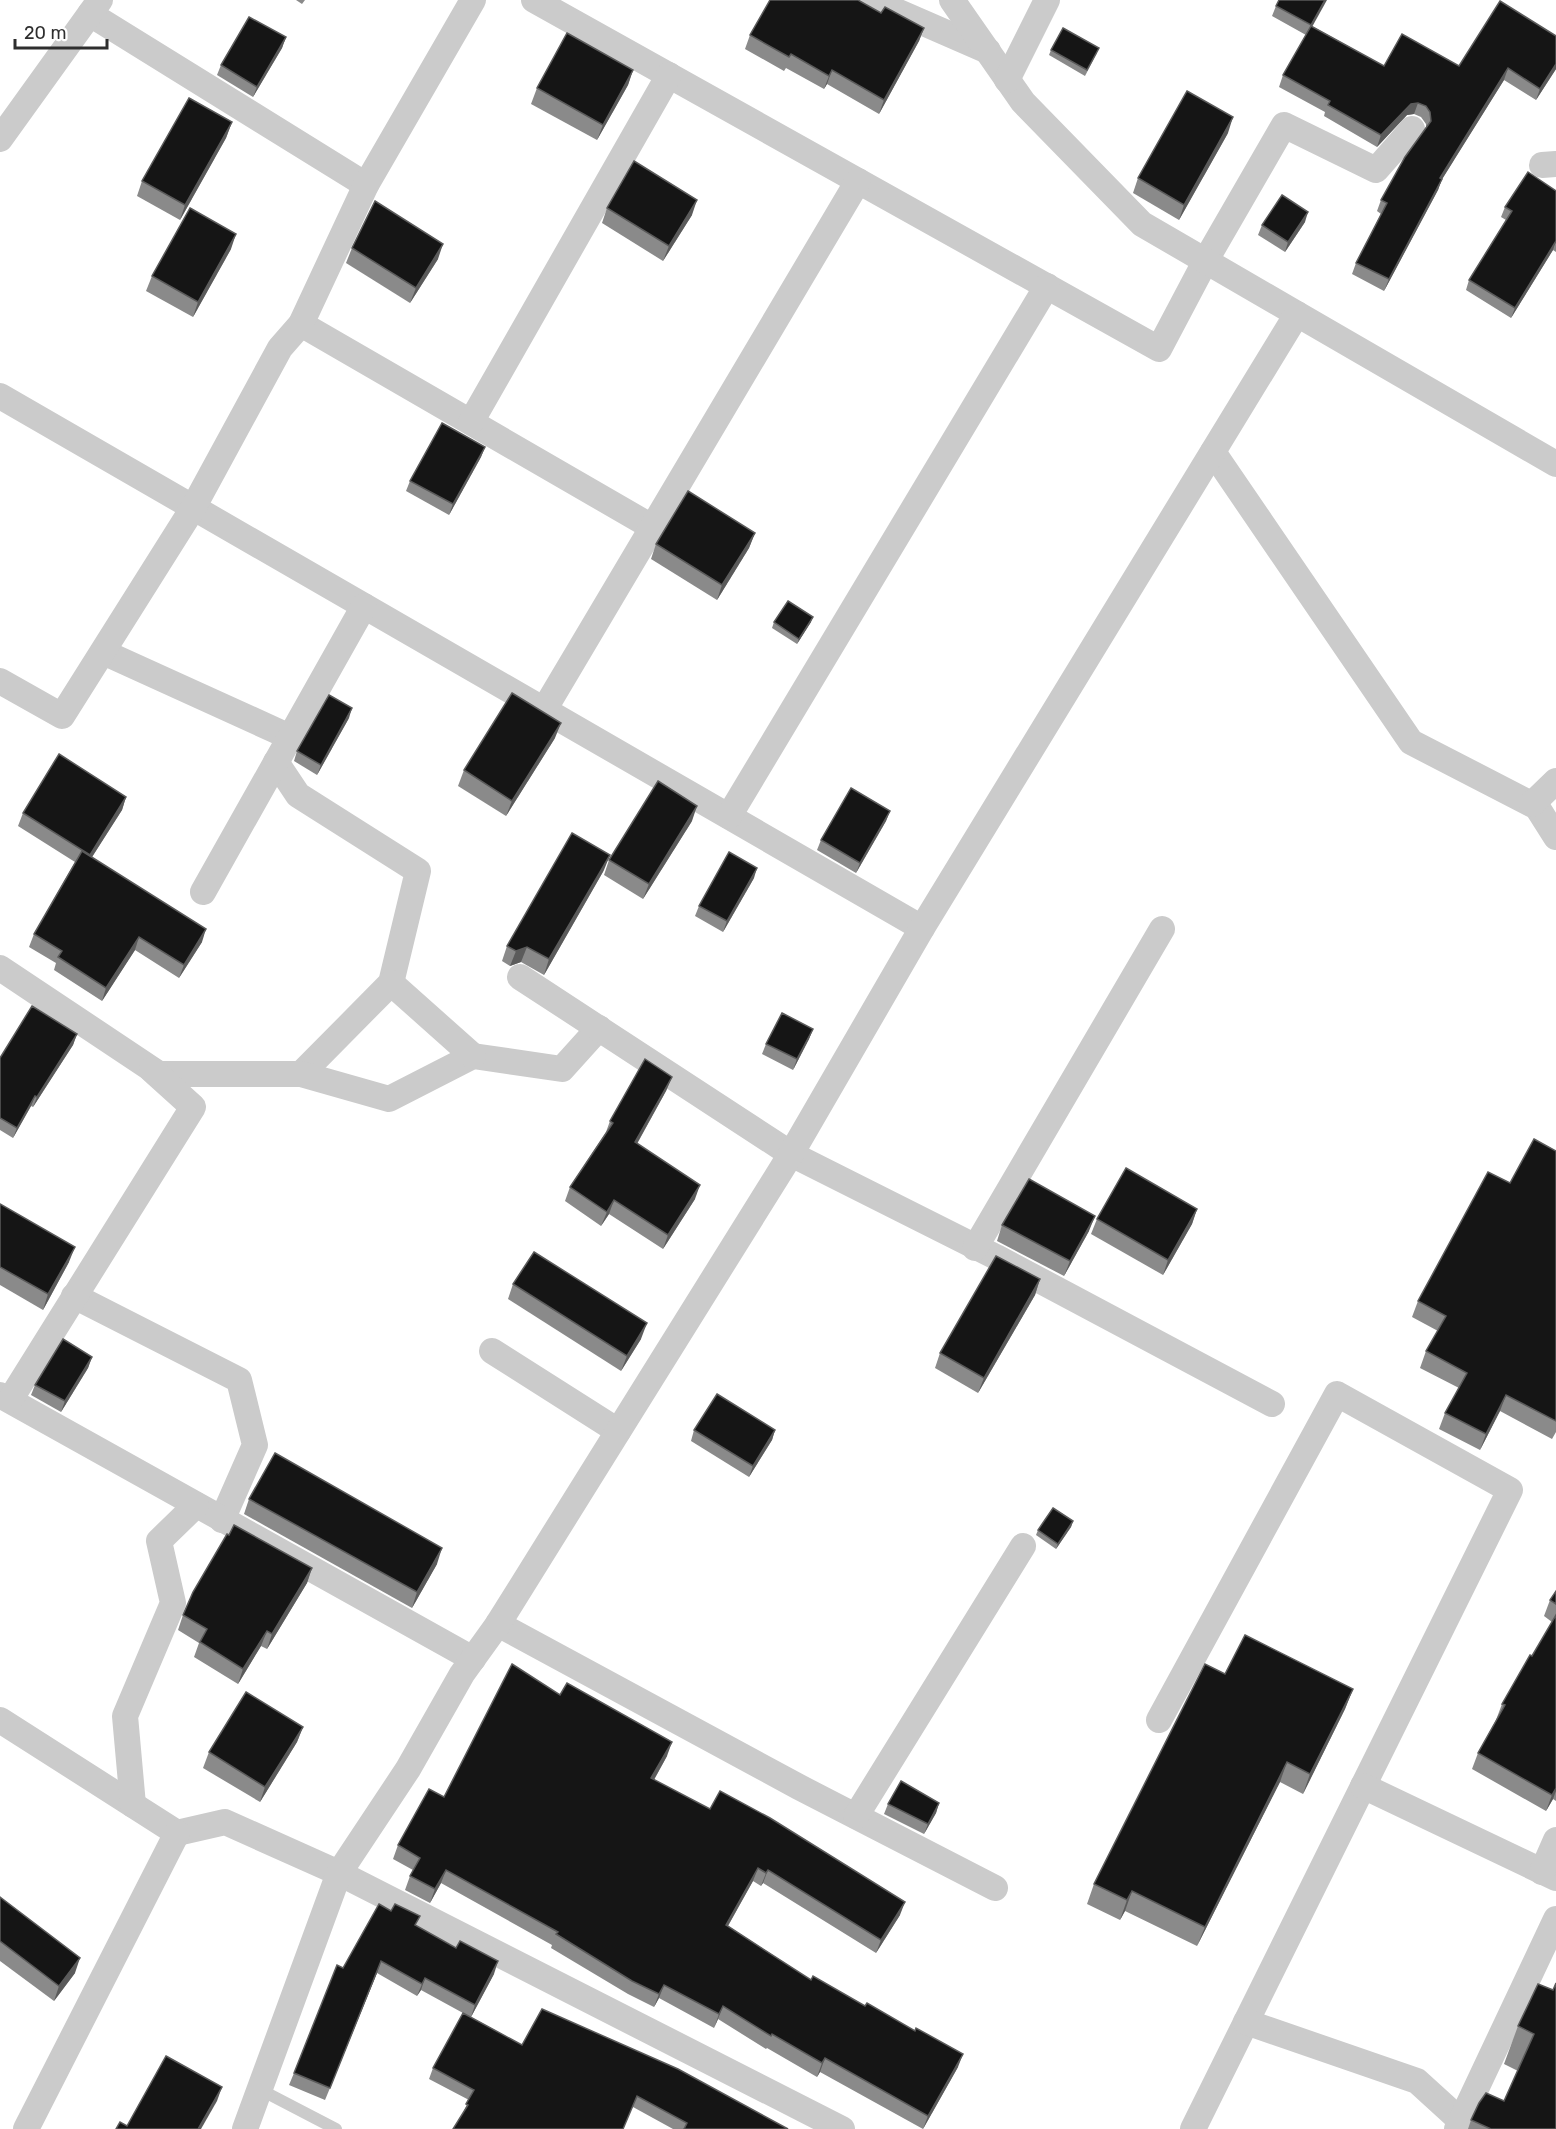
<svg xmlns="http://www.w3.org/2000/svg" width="1556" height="2129" font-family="Rubik,sans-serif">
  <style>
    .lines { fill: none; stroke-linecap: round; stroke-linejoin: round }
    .service { stroke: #cbcbcb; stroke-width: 12 }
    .minor { stroke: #cbcbcb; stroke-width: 26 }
    .wall { fill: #8a8a8a }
    .shaded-wall { fill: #5b5b5b }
    .building { fill: #151515; stroke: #5b5b5b; stroke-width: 1.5 }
  </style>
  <rect width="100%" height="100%" fill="#fff"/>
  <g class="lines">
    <path class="service" d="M259,2089L336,2129"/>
    <g class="minor">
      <path d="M534,0L1159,349L1206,260L1284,125L1376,170L1412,129"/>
      <path d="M871,0L988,51"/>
      <path d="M952,0L1023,102L1142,224L1297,314"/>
      <path d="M90,14L366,185"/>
      <path d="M1007,80L1047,0"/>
      <path d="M0,139L100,0"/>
      <path d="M1542,165L1556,164"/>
      <path d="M301,324L652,527"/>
      <path d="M0,396L922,928"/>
      <path d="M471,422L669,75"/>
      <path d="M1213,452L1411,742L1537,807L1556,837"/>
      <path d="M103,652L290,737"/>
      <path d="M0,681L62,716L193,508L280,348L301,324L366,185L473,0"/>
      <path d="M544,710L858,181"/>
      <path d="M276,762L298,795L418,871L391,983L301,1074"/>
      <path d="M1532,804L1556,781"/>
      <path d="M729,816L1047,286"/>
      <path d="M203,892L364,606"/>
      <path d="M0,968L159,1074H301L389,1099L473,1056L562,1069L599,1028"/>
      <path d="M520,977L791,1154L996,1257L1272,1404"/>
      <path d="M391,983L473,1056"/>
      <path d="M975,1248L1162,929"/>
      <path d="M74,1296L239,1380L255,1445L222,1520"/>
      <path d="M492,1351L618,1431"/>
      <path d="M0,1395L473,1659"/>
      <path d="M10,1400L193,1107L152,1070"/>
      <path d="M498,1624L799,1787L995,1888"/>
      <path d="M0,1720L177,1833L225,1822L339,1873L842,2129"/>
      <path d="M1159,1720L1337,1394L1510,1490L1193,2129"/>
      <path d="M1363,1786L1556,1878"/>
      <path d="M133,1805L125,1716L173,1603L159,1541L196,1505"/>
      <path d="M856,1816L1023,1546"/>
      <path d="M1542,1872L1556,1840"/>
      <path d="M1246,2022L1417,2081L1461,2121"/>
      <path d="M26,2129L177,1833"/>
      <path d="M245,2129L339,1873L408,1769L462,1674L498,1624L791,1154L922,928L1297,314L1556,464"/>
      <path d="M1457,2129L1556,1919"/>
    </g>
  </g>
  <g class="wall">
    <path d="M296,0H305L302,4Z"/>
    <path d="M1276,6L1384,66H1459L1556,69L1536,100L1504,80L1442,179L1438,190L1384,291L1352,274L1356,263L1381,214L1377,211L1381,200L1426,127V124L1421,117L1414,114L1407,115L1377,147L1324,116L1325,112L1279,87L1283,75L1306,35L1272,16Z"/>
    <path d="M881,13L924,28L919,41L879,114L827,84L824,89L786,68L784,71L745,49L750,35Z"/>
    <path d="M286,37L282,48L253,97L217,75L221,65Z"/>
    <path d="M1051,50L1097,53L1085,76L1049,55Z"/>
    <path d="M633,70L628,85L597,140L531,104L537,88Z"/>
    <path d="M232,122L226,138L180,220L137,196L142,181Z"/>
    <path d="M1228,133L1179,220L1133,193L1138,178Z"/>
    <path d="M1556,191V252L1553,250L1511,318L1466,290L1469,280L1506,220L1501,217L1505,207Z"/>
    <path d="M607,208L692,215L663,261L602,223Z"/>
    <path d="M1305,222L1285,252L1258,235L1262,225Z"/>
    <path d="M352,248L438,259L410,303L346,263Z"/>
    <path d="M231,249L193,317L146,291L152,276Z"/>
    <path d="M485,447L481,457L449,515L406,491L410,481Z"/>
    <path d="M755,533L749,548L717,600L651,559L656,544Z"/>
    <path d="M774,622H811L797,644L772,628Z"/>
    <path d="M349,718L317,775L294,761L297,751Z"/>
    <path d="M555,738L506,816L458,786L464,770Z"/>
    <path d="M126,797L122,810L92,857L202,942L179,978L135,950L102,1001L54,970L56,963L29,947L34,934L75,862L18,826L23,813Z"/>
    <path d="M890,811L886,821L856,873L817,850L821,840Z"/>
    <path d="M692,821L643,899L604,875L609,860Z"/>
    <path d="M604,870L544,975L521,962L510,966L502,961L507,946Z"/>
    <path d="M754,878L723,932L695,916L699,906Z"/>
    <path d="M813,1029L809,1039L793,1070L762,1054L766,1044Z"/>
    <path d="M77,1034L73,1045L33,1107L31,1106L13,1138L0,1130V1058Z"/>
    <path d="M672,1077L666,1091L637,1144L695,1199L663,1249L609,1214L601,1226L565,1201L570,1187L606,1132L610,1121Z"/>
    <path d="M1556,1151V1432L1552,1439L1500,1411L1480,1450L1439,1429L1445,1413L1459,1388L1420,1368L1426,1351L1438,1331L1412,1317L1418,1301L1510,1183Z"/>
    <path d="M0,1204L69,1262L43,1310L0,1285Z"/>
    <path d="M1197,1209L1192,1224L1163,1275L1091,1234L1097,1219Z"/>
    <path d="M1002,1225L1089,1231L1064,1276L997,1241Z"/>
    <path d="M1040,1279L1035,1295L978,1393L935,1368L940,1353Z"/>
    <path d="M513,1284L641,1339L621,1371L508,1299Z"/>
    <path d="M92,1357L88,1368L61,1412L31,1395L35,1385Z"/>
    <path d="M694,1430H775L772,1440L749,1477L691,1441Z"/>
    <path d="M249,1499L437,1564L412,1608L244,1514Z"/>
    <path d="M1073,1521L1071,1527L1056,1549L1036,1535L1038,1530Z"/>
    <path d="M312,1568L307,1583L267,1649L261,1646L238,1684L194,1657L199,1643L178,1630L183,1615Z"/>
    <path d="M1556,1591V1801L1553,1799L1546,1811L1472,1769L1478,1753L1496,1720L1502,1704L1532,1656L1552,1622L1544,1616L1550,1600Z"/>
    <path d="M1225,1674L1353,1689L1345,1709L1303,1794L1280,1782L1197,1946L1125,1911L1120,1920L1087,1904L1094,1884Z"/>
    <path d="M560,1695L667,1756L654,1780L900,1915L876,1953L763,1883L761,1886L753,1881L728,1926L811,1980L958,2067L923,2129L820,2072L817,2077L767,2048L766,2049L718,2019L714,2028L659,1998L654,2007L628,1994L551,1948L552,1945L441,1883L430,1903L405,1890L410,1876L413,1870L393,1859L398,1845L444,1797Z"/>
    <path d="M303,1727L297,1742L260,1802L203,1768L209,1752Z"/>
    <path d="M939,1803L936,1813L924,1834L884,1814L888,1804Z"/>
    <path d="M0,1897L75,1973L54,2001L0,1961Z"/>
    <path d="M417,1926L494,1974L471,2017L522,2045L788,2129H673L633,2107L463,2113L469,2100L429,2079L433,2068L463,2013L421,1990L417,1996L377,1973L325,2100L289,2085L294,2073L343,1968Z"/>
    <path d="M1553,1990L1556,2129H1468L1471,2120L1504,2101L1518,2071L1504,2064L1518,2026Z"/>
  </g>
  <g class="shaded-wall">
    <path d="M1325,0H1327L1307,36L1311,25Z"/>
    <path d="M924,28L919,41L879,114L884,100Z"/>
    <path d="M286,37L282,48L253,97L257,87Z"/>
    <path d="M1556,64V69L1536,100L1540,89Z"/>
    <path d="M1508,68L1504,80L1436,189L1440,178Z"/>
    <path d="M633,70L628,85L597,140L603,125Z"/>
    <path d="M832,70L827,84L824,89L829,76Z"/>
    <path d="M1418,103L1414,114L1407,115L1377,147L1381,135L1411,104Z"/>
    <path d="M1233,117L1228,133L1179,220L1184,205Z"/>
    <path d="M232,122L226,138L180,220L185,205Z"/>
    <path d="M1442,179L1438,190L1384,291L1389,279Z"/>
    <path d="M697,200L692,215L663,261L669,246Z"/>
    <path d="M1308,212L1305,222L1285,252L1288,242Z"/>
    <path d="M236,234L231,249L193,317L198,302Z"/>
    <path d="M1556,241L1553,250L1511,318L1515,308Z"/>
    <path d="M443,244L438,259L410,303L416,288Z"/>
    <path d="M485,447L481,457L449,515L453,504Z"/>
    <path d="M755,533L749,548L717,600L722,585Z"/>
    <path d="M813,617L811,622L797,644L799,639Z"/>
    <path d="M352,708L349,718L317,775L321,765Z"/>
    <path d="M561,723L555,738L506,816L512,801Z"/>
    <path d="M126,797L122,810L85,868L90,855Z"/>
    <path d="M697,806L692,821L643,899L649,884Z"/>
    <path d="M890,811L886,821L856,873L860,863Z"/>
    <path d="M610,855L604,870L544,975L549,959Z"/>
    <path d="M757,868L754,878L723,932L727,921Z"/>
    <path d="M206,929L202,942L179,978L184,965Z"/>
    <path d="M139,937L135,950L102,1001L106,988Z"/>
    <path d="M527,947L521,962L510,966L516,951Z"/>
    <path d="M813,1029L809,1039L793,1070L797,1059Z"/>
    <path d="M77,1034L73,1045L33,1107L37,1097Z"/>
    <path d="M672,1077L666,1091L630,1156L635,1142Z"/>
    <path d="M35,1096L31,1106L13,1138L17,1128Z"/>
    <path d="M700,1185L695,1199L663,1249L668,1235Z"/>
    <path d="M614,1200L609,1214L601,1226L607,1212Z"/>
    <path d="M1197,1209L1192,1224L1163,1275L1168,1260Z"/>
    <path d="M1095,1216L1089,1231L1064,1276L1070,1261Z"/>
    <path d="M75,1247L69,1262L43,1310L48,1294Z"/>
    <path d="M1040,1279L1035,1295L978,1393L984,1378Z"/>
    <path d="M647,1323L641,1339L621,1371L627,1356Z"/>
    <path d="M92,1357L88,1368L61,1412L65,1401Z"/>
    <path d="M1506,1395L1500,1411L1480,1450L1486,1434Z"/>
    <path d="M775,1430L772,1440L749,1477L753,1466Z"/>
    <path d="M1073,1521L1071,1527L1056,1549L1058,1544Z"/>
    <path d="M442,1548L437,1564L412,1608L417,1592Z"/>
    <path d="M312,1568L307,1583L267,1649L272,1634Z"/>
    <path d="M267,1631L261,1646L238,1684L243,1669Z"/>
    <path d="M1353,1689L1345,1709L1303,1794L1310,1774Z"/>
    <path d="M303,1727L297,1742L260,1802L265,1787Z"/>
    <path d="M672,1742L667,1756L647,1792L651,1778Z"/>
    <path d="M1287,1762L1280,1782L1197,1946L1205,1927Z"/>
    <path d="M1556,1788V1791L1553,1799L1546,1811L1552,1795Z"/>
    <path d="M939,1803L936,1813L924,1834L928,1824Z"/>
    <path d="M758,1868L753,1881L721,1938L726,1925Z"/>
    <path d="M446,1870L441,1883L430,1903L435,1889Z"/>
    <path d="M768,1870L763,1883L761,1886L766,1873Z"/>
    <path d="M1132,1891L1125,1911L1120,1920L1127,1900Z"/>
    <path d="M905,1902L900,1915L876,1953L881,1940Z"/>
    <path d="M80,1958L75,1973L54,2001L59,1986Z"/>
    <path d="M381,1961L377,1973L325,2100L330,2088Z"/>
    <path d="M498,1961L494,1974L471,2017L475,2005Z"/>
    <path d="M425,1978L421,1990L417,1996L422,1984Z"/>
    <path d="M664,1985L659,1998L654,2007L659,1994Z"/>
    <path d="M723,2006L718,2019L714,2028L719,2014Z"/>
    <path d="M963,2054L958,2067L923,2129L928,2116Z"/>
    <path d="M825,2058L820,2072L817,2077L822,2063Z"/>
    <path d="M222,2087L217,2101L201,2129H198Z"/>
  </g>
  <g class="building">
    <path d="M770,0H858L881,13L885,7L924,28L884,100L832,70L829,76L791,54L789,57L750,35Z"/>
    <path d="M1279,0H1325L1311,25L1276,6Z"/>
    <path d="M1500,1L1556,36V64L1540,89L1508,68L1440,178L1442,179L1389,279L1356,263L1387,203L1381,200L1405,157L1431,121L1430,112L1426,106L1418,103L1411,104L1381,135L1328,105L1330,101L1283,75L1311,26L1384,66L1402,34L1459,66Z"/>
    <path d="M249,17L286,37L257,87L221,65Z"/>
    <path d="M1063,28L1099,48L1087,70L1051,50Z"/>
    <path d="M567,33L633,70L603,125L537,88Z"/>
    <path d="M1187,91L1233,117L1184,205L1138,178Z"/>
    <path d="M189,98L232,122L185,205L142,181Z"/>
    <path d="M634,161L697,200L669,246L607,208Z"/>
    <path d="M1528,172L1556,191V241L1515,308L1469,280L1512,211L1505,207Z"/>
    <path d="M1282,195L1308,212L1288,242L1262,225Z"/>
    <path d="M375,201L443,244L416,288L352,248Z"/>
    <path d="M190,208L236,234L198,302L152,276Z"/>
    <path d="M442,423L485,447L453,504L410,481Z"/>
    <path d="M688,491L755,533L722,585L656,544Z"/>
    <path d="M788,601L813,617L799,639L774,622Z"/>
    <path d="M512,693L561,723L512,801L464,770Z"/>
    <path d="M329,695L352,708L321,765L297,751Z"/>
    <path d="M59,754L126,797L90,855L23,813Z"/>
    <path d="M658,781L697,806L649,884L609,860Z"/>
    <path d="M851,788L890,811L860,863L821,840Z"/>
    <path d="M572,833L610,855L549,959L527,947L516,951L507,946Z"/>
    <path d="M82,851L206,929L184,965L139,937L106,988L58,957L62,951L34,934Z"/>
    <path d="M729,852L757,868L727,921L699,906Z"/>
    <path d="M32,1006L77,1034L37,1097L35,1096L17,1128L0,1118V1058Z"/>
    <path d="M782,1013L813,1029L797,1059L766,1044Z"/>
    <path d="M645,1059L672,1077L635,1142L700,1185L668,1235L614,1200L607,1212L570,1187L613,1123L610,1121Z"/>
    <path d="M1534,1139L1556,1151V1421L1506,1395L1486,1434L1445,1413L1467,1373L1426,1351L1446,1316L1418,1301L1488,1172L1510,1183Z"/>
    <path d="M1126,1168L1197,1209L1168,1260L1097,1219Z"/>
    <path d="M1029,1179L1095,1216L1070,1261L1002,1225Z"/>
    <path d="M0,1204L75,1247L48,1294L0,1267Z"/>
    <path d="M534,1252L647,1323L627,1356L513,1284Z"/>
    <path d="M996,1256L1040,1279L984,1378L940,1353Z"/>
    <path d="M63,1339L92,1357L65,1401L35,1385Z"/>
    <path d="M717,1394L775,1430L753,1466L694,1430Z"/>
    <path d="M275,1453L442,1548L417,1592L249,1499Z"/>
    <path d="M1053,1508L1073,1521L1058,1544L1038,1530Z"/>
    <path d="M234,1525L312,1568L272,1634L267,1631L243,1669L200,1642L207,1629L183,1615L193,1592L227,1534L229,1535Z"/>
    <path d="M1556,1591V1604L1550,1600Z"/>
    <path d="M1556,1615V1788L1552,1795L1478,1753L1505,1705L1502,1704L1530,1655L1532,1656Z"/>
    <path d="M1245,1635L1353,1689L1310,1774L1287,1762L1205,1927L1132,1891L1127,1900L1094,1884L1205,1664L1225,1674Z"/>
    <path d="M512,1664L560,1695L567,1683L672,1742L651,1778L710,1809L720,1791L770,1818L905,1902L881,1940L768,1870L766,1873L758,1868L726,1925L811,1980L813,1976L865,2006L867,2003L915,2031L916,2028L963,2054L928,2116L825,2058L822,2063L772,2034L771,2036L723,2006L719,2014L664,1985L659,1994L632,1981L556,1934L558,1932L446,1870L435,1889L410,1876L420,1858L398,1845L429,1789L444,1797Z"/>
    <path d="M246,1692L303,1727L265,1787L209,1752Z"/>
    <path d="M901,1781L939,1803L928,1824L888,1804Z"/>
    <path d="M0,1897L80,1958L59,1986L0,1941Z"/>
    <path d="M379,1904L391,1911L395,1904L420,1916L415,1925L456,1948L460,1941L498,1961L475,2005L425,1978L422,1984L381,1961L330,2088L294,2073L337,1965L343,1968Z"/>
    <path d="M1556,1983V2129H1491L1471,2120L1479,2103L1486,2093L1504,2101L1534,2034L1518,2026L1538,1984L1553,1990Z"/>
    <path d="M542,2009L678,2069L788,2129H684L687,2123L637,2096L623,2129H453L468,2105L466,2104L474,2090L433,2068L463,2013L522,2045Z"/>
    <path d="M166,2056L222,2087L198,2129H116L120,2122L127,2126Z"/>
  </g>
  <path d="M15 39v9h92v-9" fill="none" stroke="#2e2e2e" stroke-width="3"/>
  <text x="24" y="39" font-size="18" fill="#2e2e2e" stroke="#ffffff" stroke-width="4.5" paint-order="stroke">20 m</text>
</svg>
